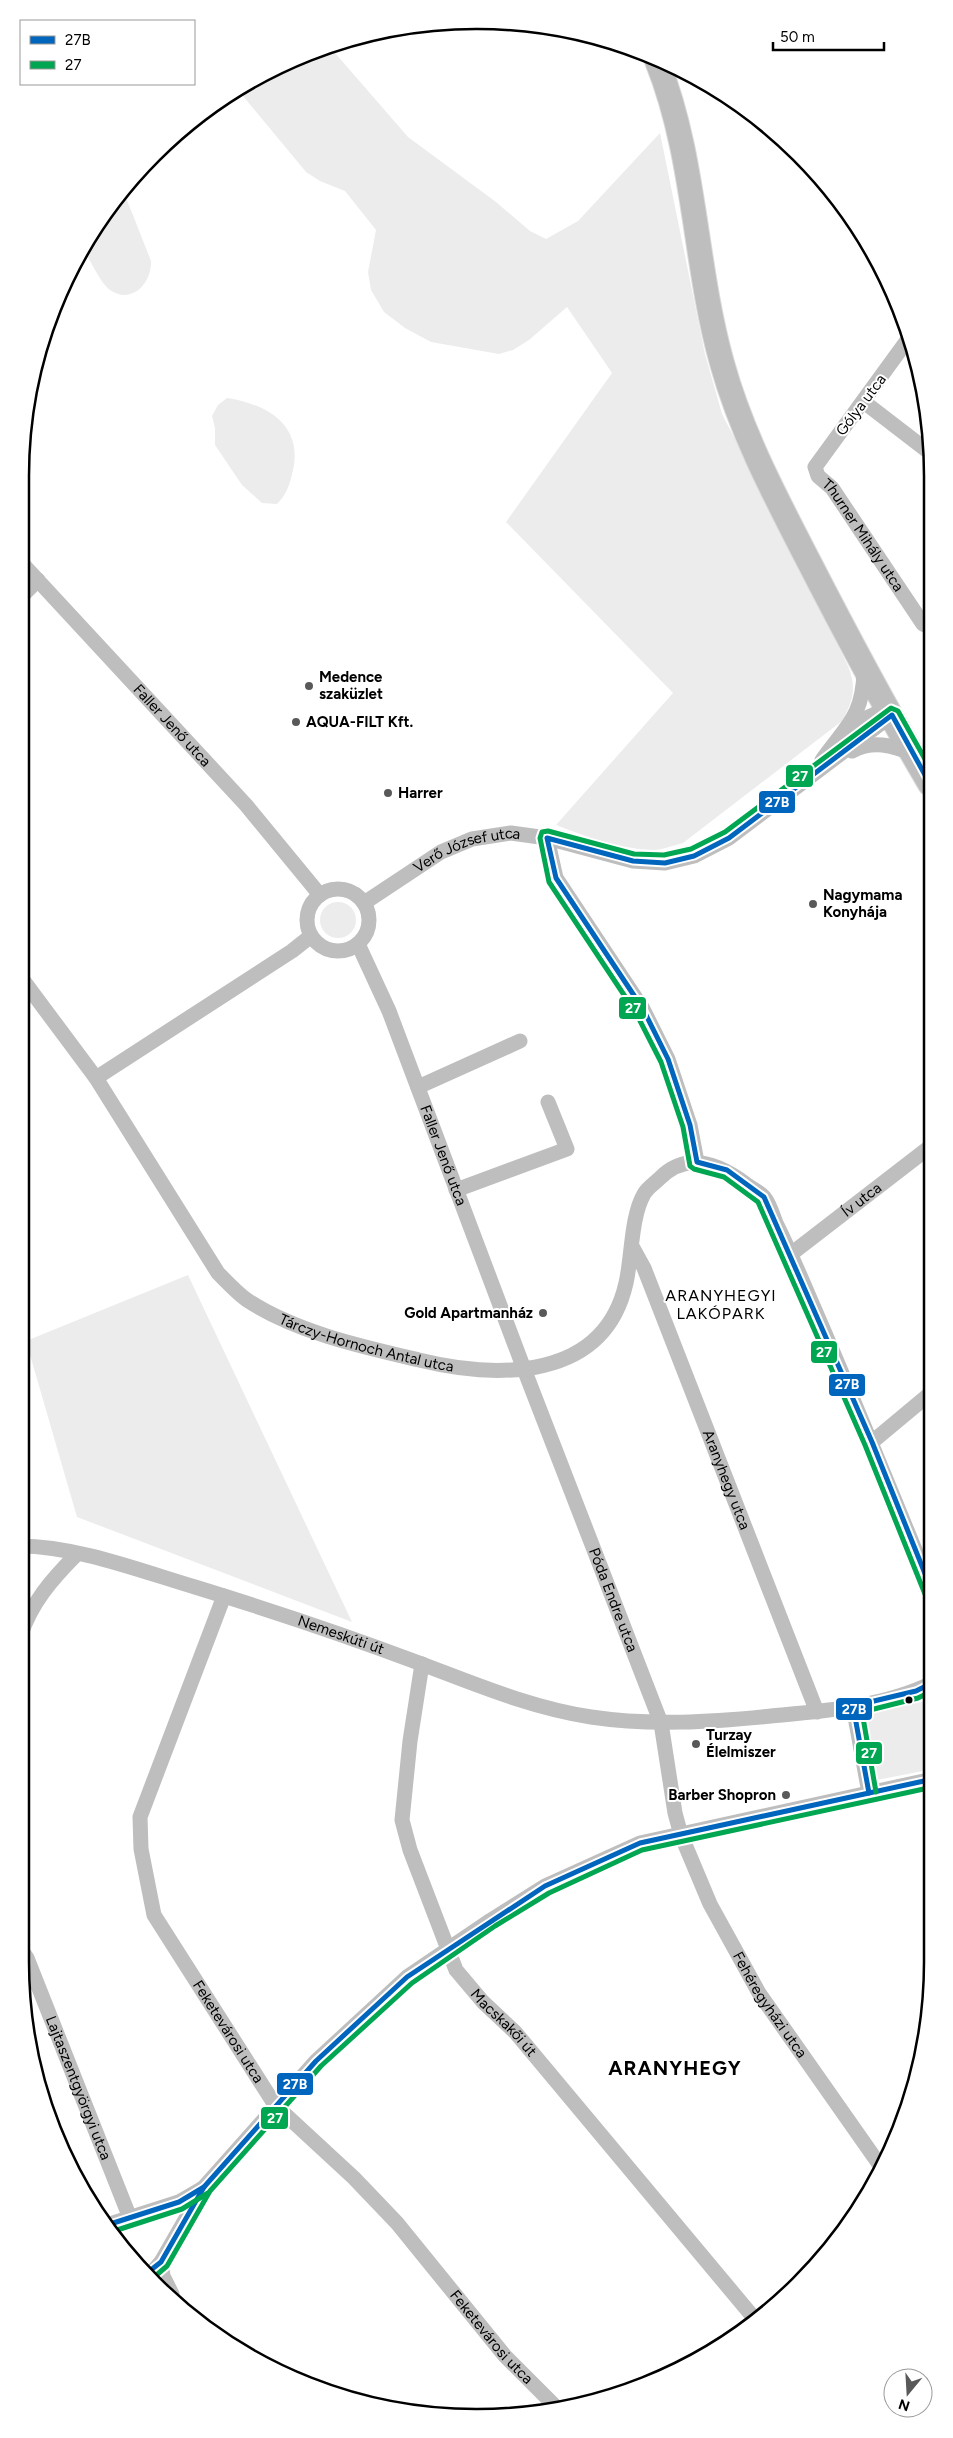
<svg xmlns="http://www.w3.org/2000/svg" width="953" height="2438" font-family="Figtree,sans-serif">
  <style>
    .green { fill: #ececec }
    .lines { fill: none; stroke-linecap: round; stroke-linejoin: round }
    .primary-casing { stroke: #dbdbdb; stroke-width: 26 }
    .street { stroke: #bebebe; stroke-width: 15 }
    .primary { stroke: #bebebe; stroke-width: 24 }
    .bus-1-casing { stroke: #fff; stroke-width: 9 }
    .bus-2-casing { stroke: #fff; stroke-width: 9 }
    .bus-1 { stroke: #0065bd; stroke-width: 5 }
    .bus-2 { stroke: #00a651; stroke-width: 5 }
    .poi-dot { fill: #595959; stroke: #fff; stroke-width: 2 }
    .bus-dot { fill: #000; stroke: #fff; stroke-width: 2 }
    .labels { text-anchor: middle; stroke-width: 4; stroke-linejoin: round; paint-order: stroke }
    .street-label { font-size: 15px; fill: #000; stroke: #fff }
    .poi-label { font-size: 15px; font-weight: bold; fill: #000; stroke: #fff; text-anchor: start }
    .neighbourhood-label { font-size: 16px; letter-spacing: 1px; fill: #000; stroke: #fff }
    .district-label { font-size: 20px; font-weight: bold; letter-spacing: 1px; fill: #000; stroke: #fff }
    .rim { fill: none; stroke: #000; stroke-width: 2.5 }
    .line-badge { stroke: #fff; stroke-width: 2 }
    .badge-label { font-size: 14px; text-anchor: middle; font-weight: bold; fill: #fff }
  </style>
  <rect width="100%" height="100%" fill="#fff"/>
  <g class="green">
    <path d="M329,46L408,137L496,202L530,231L546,239L578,221L660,133L705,354L722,414L776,518L848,666C857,688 853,701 842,721L683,843C674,845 663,850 653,850C619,849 587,837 556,825L673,693L506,522L612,373L567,307L529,340L513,350L499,354L431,342L405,328L384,312L371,290L368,272L376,230L345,191L320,181L306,172L238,90L274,67Z"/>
    <path d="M123,190L151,261C152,283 132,305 110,290C100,283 89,257 82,247Z"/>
    <path d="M227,398C266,404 303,424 293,470C290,484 287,494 277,504L262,503L242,485L215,445V428L212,416L218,405Z"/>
    <circle cx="338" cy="920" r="18"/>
    <path d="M188,1275L352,1622L77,1517L26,1341Z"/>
    <path d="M932,1700L933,1769L877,1780L864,1713Z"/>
  </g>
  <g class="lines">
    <defs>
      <path id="primary" d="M657,61C696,158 694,264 722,363C741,432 775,496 808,560C847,636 887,711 930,784"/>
    </defs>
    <use href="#primary" class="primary-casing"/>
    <g class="street">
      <path id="s1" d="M906,342L815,467L818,476L832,488L923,624L930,627"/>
      <path d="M864,402L929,452"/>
      <path id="s2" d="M20,561L246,805L320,895"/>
      <path d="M20,598L38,580"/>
      <path d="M850,725L875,714L892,715"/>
      <path d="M852,751C873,740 892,745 913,754"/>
      <path d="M822,760C846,726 863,717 864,671"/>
      <path d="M547,838L556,878L643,1009L668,1059L690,1125L697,1162"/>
      <circle cx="338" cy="920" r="31"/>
      <path id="s3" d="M364,903L441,852L472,839L511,833L547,838L633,861L665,863L694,856L729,838L892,715"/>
      <path id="s4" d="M358,944L389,1011L524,1369L661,1723L675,1813L681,1835L710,1904L759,1993L879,2164"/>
      <path id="s5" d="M20,976L96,1078L218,1273C227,1282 237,1293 247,1300C295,1332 363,1347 419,1360C497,1379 604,1381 626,1283C632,1257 631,1216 644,1194C647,1188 655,1183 660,1178C687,1151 719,1164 746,1184C751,1188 760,1192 764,1197C770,1204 773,1216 776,1223C789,1249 800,1275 811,1301C853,1397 892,1494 932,1591"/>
      <path d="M96,1078L292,951L311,936"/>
      <path d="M418,1087L520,1041"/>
      <path d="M456,1190L567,1149L548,1102"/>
      <path id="s6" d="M633,1248L644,1268L817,1712"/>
      <path id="s7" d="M791,1254L931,1146"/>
      <path d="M872,1442L932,1392"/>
      <path id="s8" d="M20,1546C76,1546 141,1571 195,1587C270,1610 345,1635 419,1663C475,1684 531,1708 591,1717C651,1726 711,1722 771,1716C824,1711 883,1707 932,1683"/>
      <path id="s9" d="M224,1596L140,1817L141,1849L154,1915L275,2105L354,2178L397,2223L505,2356L558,2409"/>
      <path d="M20,1637C31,1603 52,1579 77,1554"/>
      <path id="s10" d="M422,1664L410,1741L402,1820L410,1850L456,1970L483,2002L515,2032L754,2318"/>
      <path d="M853,1706L869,1793"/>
      <path id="s11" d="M20,1948L27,1958L130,2218"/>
      <path d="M107,2225L179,2202L203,2188"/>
      <path d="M161,2262L163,2276L172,2294"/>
      <path d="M149,2276L161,2262L204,2187L316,2061L407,1977L491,1920L545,1886L640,1843L933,1779"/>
    </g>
    <use href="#primary" class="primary"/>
    <defs>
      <g id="bus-1">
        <path d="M930,784L892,715L729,838L694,856L665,863L633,861L547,838L556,878L643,1009L668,1059L690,1125L697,1162L727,1170L764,1197L872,1442L932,1591"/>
        <path d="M869,1793L853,1706L916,1691L932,1683"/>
        <path d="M107,2225L179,2202L204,2187"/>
        <path d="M147,2273L161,2262L204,2187L316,2061L407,1977L545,1886L640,1843L933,1779"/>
      </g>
      <g id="bus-2">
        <path d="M925,1594L865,1445L758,1202L724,1177L694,1169L690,1166L683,1127L661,1062L636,1013L549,882L540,838L542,832L548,831L634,854L664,855L691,849L725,832L891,708L898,711L930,768"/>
        <path d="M876,1792L862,1712L918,1698L932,1691"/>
        <path d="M111,2232L182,2209L208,2193"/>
        <path d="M153,2278L167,2266L210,2191L321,2066L412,1983L495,1926L549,1893L642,1850L933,1787"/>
      </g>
    </defs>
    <use href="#bus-1" class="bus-1-casing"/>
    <use href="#bus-2" class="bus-2-casing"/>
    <use href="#bus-1" class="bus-1"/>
    <use href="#bus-2" class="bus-2"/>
  </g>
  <g class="poi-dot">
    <circle cx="309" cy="686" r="5"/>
    <circle cx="296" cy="722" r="5"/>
    <circle cx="388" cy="793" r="5"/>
    <circle cx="813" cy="904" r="5"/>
    <circle cx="543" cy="1313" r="5"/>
    <circle cx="696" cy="1744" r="5"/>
    <circle cx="786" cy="1795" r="5"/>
  </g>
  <circle class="bus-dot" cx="909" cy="1700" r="4.5"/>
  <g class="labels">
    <g class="street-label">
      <text transform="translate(861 405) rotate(-53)" y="5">Gólya utca</text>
      <text dy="5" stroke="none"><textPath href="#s1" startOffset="239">Thurner Mihály utca</textPath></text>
      <text dy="5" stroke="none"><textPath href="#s2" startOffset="224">Faller Jenő utca</textPath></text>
      <text dy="5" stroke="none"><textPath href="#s3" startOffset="118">Verő József utca</textPath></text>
      <text dy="5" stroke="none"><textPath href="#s4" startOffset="228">Faller Jenő utca</textPath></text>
      <text dy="5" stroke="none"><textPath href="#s7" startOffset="89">Ív utca</textPath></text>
      <text dy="5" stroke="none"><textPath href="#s5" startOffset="525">Tárczy-Hornoch Antal utca</textPath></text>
      <text dy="5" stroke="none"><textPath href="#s6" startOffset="250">Aranyhegy utca</textPath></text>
      <text dy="5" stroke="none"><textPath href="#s4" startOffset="704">Póda Endre utca</textPath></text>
      <text dy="5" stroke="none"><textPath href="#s8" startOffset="334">Nemeskúti út</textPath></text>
      <text dy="5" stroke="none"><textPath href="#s4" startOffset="1142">Fehéregyházi utca</textPath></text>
      <text dy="5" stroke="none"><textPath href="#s10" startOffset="388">Macskakői út</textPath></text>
      <text dy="5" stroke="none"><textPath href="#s9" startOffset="474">Feketevárosi utca</textPath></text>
      <text dy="5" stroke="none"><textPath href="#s11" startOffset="152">Lajtaszentgyörgyi utca</textPath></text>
      <text dy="5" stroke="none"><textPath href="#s9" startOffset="879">Feketevárosi utca</textPath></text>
    </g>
    <g class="poi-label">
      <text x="319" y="682">Medence<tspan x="319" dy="17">szaküzlet</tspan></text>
      <text x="306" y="727">AQUA-FILT Kft.</text>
      <text x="398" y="798">Harrer</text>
      <text x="823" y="900">Nagymama<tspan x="823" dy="17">Konyhája</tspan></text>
      <text x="533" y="1318" text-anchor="end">Gold Apartmanház</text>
      <text x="706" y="1740">Turzay<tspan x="706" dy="17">Élelmiszer</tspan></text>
      <text x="776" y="1800" text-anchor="end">Barber Shopron</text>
    </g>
    <g class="neighbourhood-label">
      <text x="721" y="1301">ARANYHEGYI<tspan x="721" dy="18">LAKÓPARK</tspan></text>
    </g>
    <g class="district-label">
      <text x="675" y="2075">ARANYHEGY</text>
    </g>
  </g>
  <path d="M0 0H953V2438H0ZM476 29H477A447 447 0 0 1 924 476V1962A447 447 0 0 1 477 2409H476A447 447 0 0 1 29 1962V476A447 447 0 0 1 476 29Z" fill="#fff" fill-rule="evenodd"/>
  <path class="rim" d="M476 29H477A447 447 0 0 1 924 476V1962A447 447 0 0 1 477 2409H476A447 447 0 0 1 29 1962V476A447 447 0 0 1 476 29Z"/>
  <g class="line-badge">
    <rect x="785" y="764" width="29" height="24" rx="5" fill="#00a651"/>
    <rect x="758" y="790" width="38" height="24" rx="5" fill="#0065bd"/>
    <rect x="618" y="996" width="29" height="24" rx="5" fill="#00a651"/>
    <rect x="810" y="1340" width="28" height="24" rx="5" fill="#00a651"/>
    <rect x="828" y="1373" width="38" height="24" rx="5" fill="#0065bd"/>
    <rect x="835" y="1697" width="38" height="24" rx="5" fill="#0065bd"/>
    <rect x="855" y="1741" width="28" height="24" rx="5" fill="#00a651"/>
    <rect x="276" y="2072" width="38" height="24" rx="5" fill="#0065bd"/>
    <rect x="260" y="2106" width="29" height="24" rx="5" fill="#00a651"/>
  </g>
  <g class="badge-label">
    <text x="800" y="781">27</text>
    <text x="777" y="807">27B</text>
    <text x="633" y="1013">27</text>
    <text x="824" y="1357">27</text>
    <text x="847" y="1389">27B</text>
    <text x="854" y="1714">27B</text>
    <text x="869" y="1758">27</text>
    <text x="295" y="2089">27B</text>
    <text x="275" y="2123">27</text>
  </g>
  <rect x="20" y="20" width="175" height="65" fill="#ffffff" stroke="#999999"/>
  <rect x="30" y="36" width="25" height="8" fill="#0065bd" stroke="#999999"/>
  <text x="65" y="45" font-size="15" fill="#000000">27B</text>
  <rect x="30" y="61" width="25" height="8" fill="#00a651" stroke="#999999"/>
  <text x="65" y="70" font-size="15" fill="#000000">27</text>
  <g transform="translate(908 2393) rotate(198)"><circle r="24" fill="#ffffff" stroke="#999999"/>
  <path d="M0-4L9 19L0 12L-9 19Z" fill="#595959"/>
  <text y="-8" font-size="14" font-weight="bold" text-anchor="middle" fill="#000000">N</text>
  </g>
  <path d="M773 42v8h111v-8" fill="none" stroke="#000000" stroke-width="2.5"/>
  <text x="780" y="42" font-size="15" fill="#000000" stroke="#ffffff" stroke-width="4" paint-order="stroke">50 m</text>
</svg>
